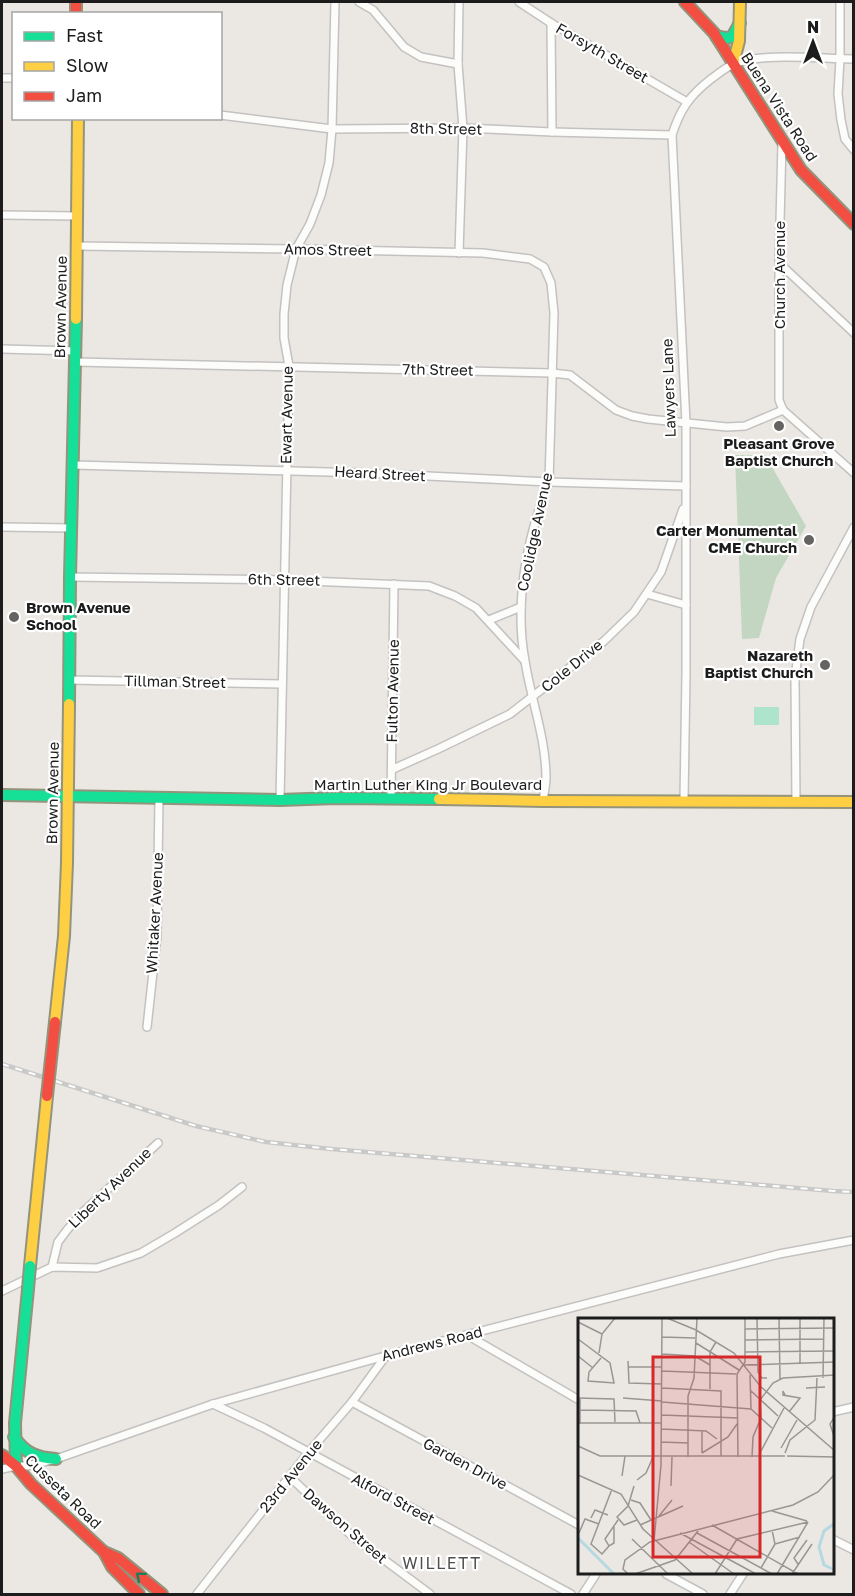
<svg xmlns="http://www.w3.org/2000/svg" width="855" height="1596" font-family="'Golos Text',sans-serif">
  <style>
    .cemetery { fill: #c2d6c2 }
    .pitch { fill: #ade4cb }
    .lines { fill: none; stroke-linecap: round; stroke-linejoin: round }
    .street-casing { stroke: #c3c2c0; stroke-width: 10 }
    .fast-casing { stroke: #94947c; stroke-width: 14 }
    .slow-casing { stroke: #94947c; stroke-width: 14 }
    .jam-casing { stroke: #94947c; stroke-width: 14 }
    .street { stroke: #fcfcfb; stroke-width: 7 }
    .fast { stroke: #16e098; stroke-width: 10 }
    .slow { stroke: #ffcf43; stroke-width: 10 }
    .jam { stroke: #f24e42; stroke-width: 10 }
    .rail-casing { stroke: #c9c9c8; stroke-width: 4.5 }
    .rail { stroke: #fff; stroke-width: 2; stroke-dasharray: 7; stroke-linecap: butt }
    .fast-bridge-casing { stroke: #94947c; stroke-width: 14; stroke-linecap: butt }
    .jam-bridge-casing { stroke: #94947c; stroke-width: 14; stroke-linecap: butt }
    .fast-bridge { stroke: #16e098; stroke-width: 10 }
    .jam-bridge { stroke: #f24e42; stroke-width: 10 }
    .oneway { stroke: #197e5a }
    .poi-dot { fill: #646362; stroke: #fff; stroke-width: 2 }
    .labels { text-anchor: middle; stroke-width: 4.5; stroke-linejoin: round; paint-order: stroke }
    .street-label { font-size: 15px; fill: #1c1c1c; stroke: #fff }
    .poi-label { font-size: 15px; font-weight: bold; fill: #1c1c1c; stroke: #fff; text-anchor: end }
    .neighbourhood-label { font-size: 16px; letter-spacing: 1.5px; fill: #4f4f4f; stroke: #fff }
    .inset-river { fill: none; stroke: #b6d8e0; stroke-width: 3 }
    .inset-road { fill: none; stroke: #989694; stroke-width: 1.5 }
    .view { fill: #d62828; fill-opacity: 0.15; stroke: #d62828; stroke-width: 3 }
    .inset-edge { fill: none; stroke: #1c1c1c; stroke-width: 3 }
  </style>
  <rect width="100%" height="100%" fill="#ebe8e4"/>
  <path class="cemetery" d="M735,455H765L806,526L776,578L759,638L742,639Z"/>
  <rect class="pitch" x="754" y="707" width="25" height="18"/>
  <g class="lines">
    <defs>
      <g id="street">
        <path d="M359,2L373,10L404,47L421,57L458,64"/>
        <path d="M459,2L458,64L463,128L459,253"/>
        <path d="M519,2L551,23L687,102"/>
        <path d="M840,2V59L838,94L841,120L845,139L854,150"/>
        <path d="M551,23L552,132"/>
        <path d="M2,78H14"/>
        <path d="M220,115L332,129L463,128L552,132L672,135"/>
        <path d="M782,142L779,263V400L783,410L854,473"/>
        <path d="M2,215L77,216"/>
        <path d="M77,246L296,249L483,253L530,259L544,267L551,283L554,313L549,482C527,537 514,602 525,661C531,700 546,738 546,778C546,785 544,793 543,801"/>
        <path d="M779,263L854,333"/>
        <path d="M2,349L75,351"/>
        <path d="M76,362L552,373L570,375L616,410L632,416L648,419L727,427L745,426L783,410"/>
        <path d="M74,465L366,473L549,482L686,486"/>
        <path d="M2,527L72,528"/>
        <path d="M70,577L284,580L429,586L455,596L476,608L524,660"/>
        <path d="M647,594L686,605"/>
        <path d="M489,620L521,607"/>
        <path d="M69,680L282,684"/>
        <path d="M393,769L438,749L510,714L604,641L634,612L661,572L683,509"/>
        <path d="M391,798L394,584"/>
        <path d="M280,800L289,366L284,338V314L287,285L296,249L310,224L321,195L329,163L332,129L335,2"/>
        <path d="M684,801L686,673V423L672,135C680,110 689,96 711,79C718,74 726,67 734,64C763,52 820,59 854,59"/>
        <path d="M796,801L795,678L800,639L811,607L854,527"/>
        <path d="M147,1027L157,936L159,798"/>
        <path d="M52,1267L58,1242L67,1230L82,1213L158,1143"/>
        <path d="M2,1291L52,1267L97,1268L141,1253L175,1233L219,1205L242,1187"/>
        <path d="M467,1335L579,1400"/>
        <path d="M352,1402L579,1525"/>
        <path d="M213,1404L264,1428L571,1594"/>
        <path d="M832,1412L854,1407"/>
        <path d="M2,1469L16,1466H27L56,1459L213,1404L385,1356L779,1254L854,1240"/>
        <path d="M290,1477L351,1535L430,1594"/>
        <path d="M832,1539L854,1550"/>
        <path d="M666,1574L703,1594"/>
        <path d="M197,1594L308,1453L352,1402L385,1357"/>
        <path d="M583,1594L596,1574"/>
        <path d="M730,1594L743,1574"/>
      </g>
      <g id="fast">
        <path d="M716,36L726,38L732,37L740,23"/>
        <path d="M69,704L70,577L76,319"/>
        <path d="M2,795L280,800L336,798L439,799"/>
        <path d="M14,1437C25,1453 37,1458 56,1459"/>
        <path d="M16,1466L15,1423L28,1289"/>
      </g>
      <g id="slow">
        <path d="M733,64L739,41L740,2"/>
        <path d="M76,319L78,118"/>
        <path d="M439,799L543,801L854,802"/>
        <path d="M55,1022L64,936L67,863L69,704"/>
        <path d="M30,1266L47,1096"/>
      </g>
      <g id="jam">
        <path d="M76,2V14"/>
        <path d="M685,2L714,33L801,170L854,224"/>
        <path d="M2,1455L16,1466L31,1484L104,1552L112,1567L139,1594"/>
        <path d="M104,1552L118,1558L162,1594"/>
      </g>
    </defs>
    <use href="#street" class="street-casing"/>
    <use href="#fast" class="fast-casing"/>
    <use href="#slow" class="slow-casing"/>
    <use href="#jam" class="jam-casing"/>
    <use href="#street" class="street"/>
    <use href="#fast" class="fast"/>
    <use href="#slow" class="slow"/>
    <use href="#jam" class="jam"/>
    <defs>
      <path id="rail" d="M2,1064L196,1126L266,1142L331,1149L833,1191L854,1192"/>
    </defs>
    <use href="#rail" class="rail-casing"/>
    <use href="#rail" class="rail"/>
    <defs>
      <path id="fast-bridge" d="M28,1289L30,1266"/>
      <path id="jam-bridge" d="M47,1096L55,1022"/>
    </defs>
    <use href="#fast-bridge" class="fast-bridge-casing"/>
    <use href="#jam-bridge" class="jam-bridge-casing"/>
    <use href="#fast-bridge" class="fast-bridge"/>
    <use href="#jam-bridge" class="jam-bridge"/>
  </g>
  <defs><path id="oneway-chevron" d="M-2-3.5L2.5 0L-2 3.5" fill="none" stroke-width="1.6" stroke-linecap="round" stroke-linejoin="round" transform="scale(1.5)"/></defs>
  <use class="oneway" href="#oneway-chevron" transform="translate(140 1576) rotate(-140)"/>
  <g class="poi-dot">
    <circle cx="779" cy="426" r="6"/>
    <circle cx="809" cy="540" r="6"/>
    <circle cx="14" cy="617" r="6"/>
    <circle cx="825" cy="665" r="6"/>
  </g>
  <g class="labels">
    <g class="street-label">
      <text transform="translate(602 53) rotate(30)" y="5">Forsyth Street</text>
      <text transform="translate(779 107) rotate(57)" y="5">Buena Vista Road</text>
      <text transform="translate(446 129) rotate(1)" y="5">8th Street</text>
      <text transform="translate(328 250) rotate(1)" y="5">Amos Street</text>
      <text transform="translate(780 275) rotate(-90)" y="5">Church Avenue</text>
      <text transform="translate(61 307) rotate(-89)" y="5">Brown Avenue</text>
      <text transform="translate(438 370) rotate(1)" y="5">7th Street</text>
      <text transform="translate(669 388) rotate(-92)" y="5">Lawyers Lane</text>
      <text transform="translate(287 415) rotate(-89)" y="5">Ewart Avenue</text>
      <text transform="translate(380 474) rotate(3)" y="5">Heard Street</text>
      <text transform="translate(535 532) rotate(-78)" y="5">Coolidge Avenue</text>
      <text transform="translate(284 580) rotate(1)" y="5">6th Street</text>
      <text transform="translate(572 666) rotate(-39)" y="5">Cole Drive</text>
      <text transform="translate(175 682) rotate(1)" y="5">Tillman Street</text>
      <text transform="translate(393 691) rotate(-89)" y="5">Fulton Avenue</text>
      <text x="428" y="790">Martin Luther King Jr Boulevard</text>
      <text transform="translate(53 793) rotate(-89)" y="5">Brown Avenue</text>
      <text transform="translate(155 913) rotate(-87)" y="5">Whitaker Avenue</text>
      <text transform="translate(110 1188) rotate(-44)" y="5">Liberty Avenue</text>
      <text transform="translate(432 1344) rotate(-14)" y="5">Andrews Road</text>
      <text transform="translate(465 1464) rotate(28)" y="5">Garden Drive</text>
      <text transform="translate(291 1476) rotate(-51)" y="5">23rd Avenue</text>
      <text transform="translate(63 1492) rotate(44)" y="5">Cusseta Road</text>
      <text transform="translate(393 1499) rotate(28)" y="5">Alford Street</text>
      <text transform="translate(345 1526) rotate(41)" y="5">Dawson Street</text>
    </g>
    <g class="poi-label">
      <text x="779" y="449" text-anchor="middle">Pleasant Grove<tspan x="779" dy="17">Baptist Church</tspan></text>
      <text x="797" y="536">Carter Monumental<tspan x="797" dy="17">CME Church</tspan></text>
      <text x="26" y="613" text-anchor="start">Brown Avenue<tspan x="26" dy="17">School</tspan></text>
      <text x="813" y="661">Nazareth<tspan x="813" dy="17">Baptist Church</tspan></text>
    </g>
    <g class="neighbourhood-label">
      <text x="442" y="1569">WILLETT</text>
    </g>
  </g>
  <g transform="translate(578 1318)">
    <rect width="256" height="256" fill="#ebe8e4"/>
    <path class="inset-river" d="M257,205L246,213L241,229L246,247L257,252M0,220L36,256"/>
    <path class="inset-road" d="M89,0L118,12L156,35L183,69L257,133M179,0L180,54L184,60H189M201,0L202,61M222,0V46M0,4L24,16M167,11L257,10M84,19L117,20M0,21L32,45L36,65L10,63L11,54L23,40M167,22L245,21M118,25L161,52M167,34L257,33M21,35L24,16L37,0M84,36L117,38L132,47M0,38L15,50M50,43L51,65L84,66M166,47L257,44M50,49H84M84,53L158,56M172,57L173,91M245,60L246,0M84,70L143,73V138M228,70L247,69M132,71V34L138,24M172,72L200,98M207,77L205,73V77L222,80L211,94M0,80L36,81L37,104M45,80L84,83M84,84L173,91M173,91L194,110M2,92L58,93L62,105M84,97L160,100M0,105H84M2,106V80M83,111L128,113L139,121M256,118L252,106L257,98M83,124L110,125M0,128L22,138H207M203,130L219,102M183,133L206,90M124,135L150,119L159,106M124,135V112M207,135L212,122L237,102L239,60M209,138L257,139M110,139V78L116,60L119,0M160,139L159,56L167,44V0M174,139L175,119L183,100L182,82L195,65L205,60L257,57M0,157L43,176L65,211L115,256M44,158L47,138M59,162L68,155L75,139M56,168L50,188L39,199L46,207L59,202M93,168L94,139M53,182L62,185L73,202M194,193L229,203M81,198L94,182M13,200L17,192L30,197M62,207L105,188M134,207L220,256M36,209V225L31,228L27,221L40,202M1,215L7,201L21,206M102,215L178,256M119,215L194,256M54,221L90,256M76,223L83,147L84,0M111,224L156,256M197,226L222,219M31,228L24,236L13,226L34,171M220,246L216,240L229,222M183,250L197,226L194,212M50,256L45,251L47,242L72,224L215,187L240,174L257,156M57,256L97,242L120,213M137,256L159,221L230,204M199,256L230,204M214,256L234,226"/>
    <path class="view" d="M75,39H182V239H75Z"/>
    <rect width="256" height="256" class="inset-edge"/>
  </g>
  <rect width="855" height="1596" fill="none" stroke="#1c1c1c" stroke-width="6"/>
  <rect x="12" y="12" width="210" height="108" fill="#ffffff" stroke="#a4a4a4" stroke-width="1.5"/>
  <rect x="24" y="32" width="30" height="9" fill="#16e098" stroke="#a4a4a4" stroke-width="1.5"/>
  <text x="66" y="42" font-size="18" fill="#1c1c1c">Fast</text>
  <rect x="24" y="62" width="30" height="9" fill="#ffcf43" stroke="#a4a4a4" stroke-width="1.5"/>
  <text x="66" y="72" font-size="18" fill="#1c1c1c">Slow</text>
  <rect x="24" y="92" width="30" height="9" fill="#f24e42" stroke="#a4a4a4" stroke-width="1.5"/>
  <text x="66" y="102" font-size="18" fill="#1c1c1c">Jam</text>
  <g transform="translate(813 42)" stroke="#ffffff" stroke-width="4.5" paint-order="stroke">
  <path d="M0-4.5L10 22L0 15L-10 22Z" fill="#1c1c1c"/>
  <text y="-9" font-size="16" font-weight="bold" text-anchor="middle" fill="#1c1c1c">N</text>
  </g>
</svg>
